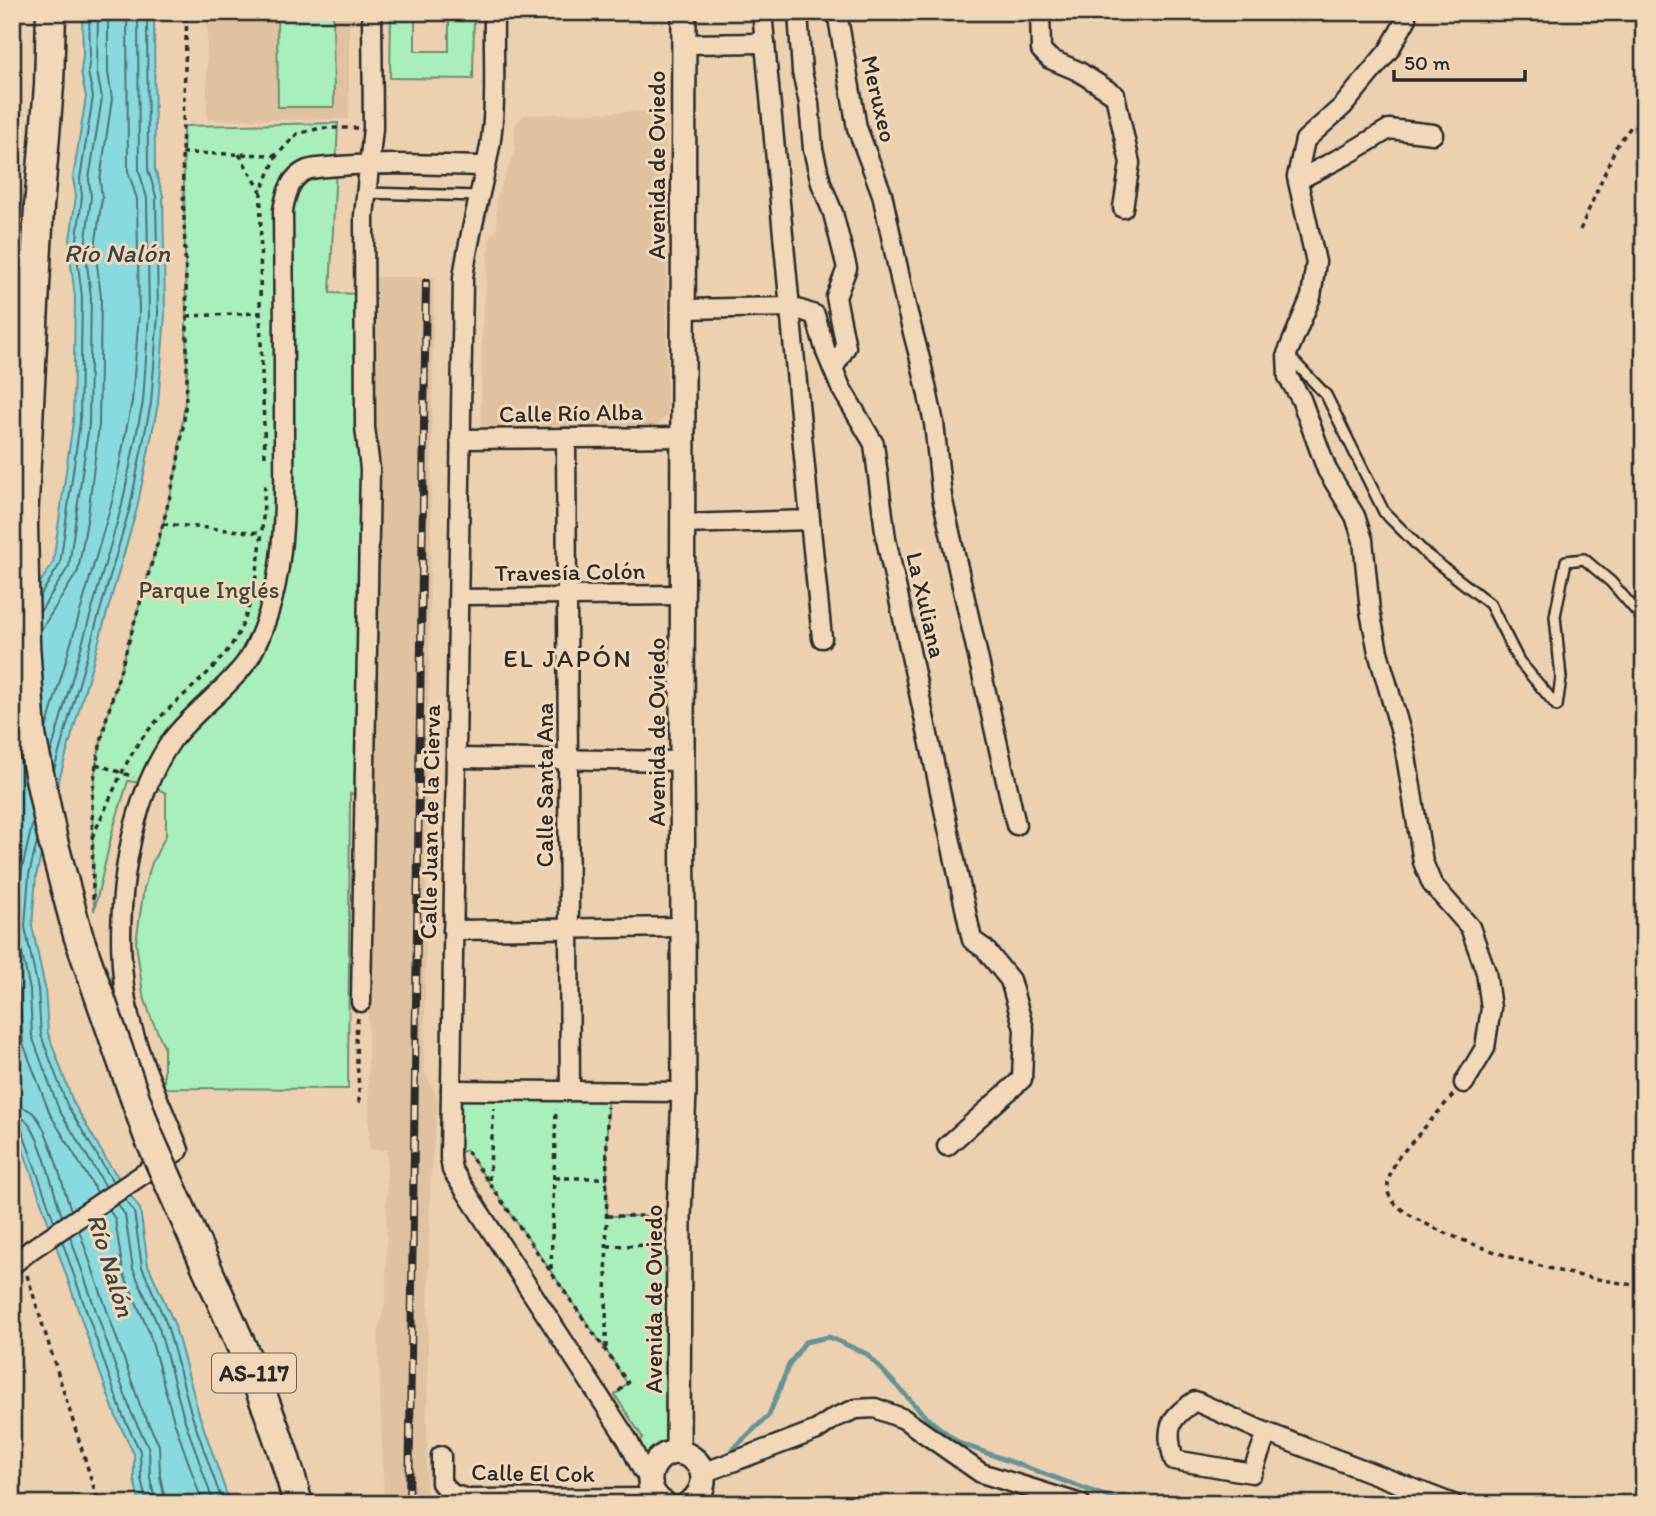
<svg xmlns="http://www.w3.org/2000/svg" width="1656" height="1516" font-family="Itim,sans-serif">
  <style>
    .built { fill: #e0c2a1 }
    .green { fill: #a8efbc; stroke: #6a8d74; stroke-width: 2; fill-rule: evenodd }
    .water { fill: #89dadf; stroke: #639497; stroke-width: 2 }
    .lines { fill: none; stroke-linecap: round; stroke-linejoin: round }
    .shore { stroke: #517173; stroke-width: 2 }
    .stream { stroke: #639497; stroke-width: 5 }
    .service-casing { stroke: #2b2b2b; stroke-width: 14 }
    .pedestrian-casing { stroke: #2b2b2b; stroke-width: 19 }
    .minor-casing { stroke: #2b2b2b; stroke-width: 23 }
    .tertiary-casing { stroke: #2b2b2b; stroke-width: 28 }
    .primary-casing { stroke: #2b2b2b; stroke-width: 33 }
    .path { stroke: #2b2b2b; stroke-width: 3.5; stroke-dasharray: 5 5; stroke-linecap: butt }
    .service { stroke: #f2d8b9; stroke-width: 9 }
    .pedestrian { stroke: #f2d8b9; stroke-width: 14 }
    .minor { stroke: #f2d8b9; stroke-width: 18 }
    .tertiary { stroke: #f2d8b9; stroke-width: 23 }
    .primary { stroke: #f2d8b9; stroke-width: 28 }
    .rail-casing { stroke: #2b2b2b; stroke-width: 8 }
    .rail { stroke: #f2d8b9; stroke-width: 5; stroke-dasharray: 16; stroke-linecap: butt }
    .primary-bridge-casing { stroke: #2b2b2b; stroke-width: 33; stroke-linecap: butt }
    .primary-bridge { stroke: #f2d8b9; stroke-width: 28 }
    .labels { text-anchor: middle; stroke-width: 6; stroke-linejoin: round; paint-order: stroke }
    .shield { fill: #f2d8b9; stroke: #675f56; stroke-width: 2 }
    .shield-label { font-size: 23px; font-weight: bold; fill: #2b2b2b }
    .street-label { font-size: 24px; fill: #2b2b2b; stroke: #f2d8b9 }
    .park-label { font-size: 24px; fill: #3e4841; stroke: #f2d8b9 }
    .water-label { font-size: 26px; font-style: italic; fill: #394546; stroke: #f2d8b9 }
    .neighbourhood-label { font-size: 26px; letter-spacing: 2px; fill: #2b2b2b; stroke: #f2d8b9 }
  </style>
  <rect width="100%" height="100%" fill="#edd0b0"/>
  <filter id="ink" filterUnits="userSpaceOnUse"><feTurbulence type="fractalNoise" baseFrequency=".0143" numOctaves="2"/><feDisplacementMap in="SourceGraphic" scale="14" xChannelSelector="R" yChannelSelector="G"/><feConvolveMatrix kernelMatrix="1 2 1 2 8 2 1 2 1" color-interpolation-filters="sRGB"/></filter>
  <g filter="url(#ink)">
    <g class="built">
      <path d="M12,12H21L18,79L12,80Z"/>
      <path d="M207,12H349V119L207,120Z"/>
      <path d="M655,111L666,123L667,416L655,427L481,430L482,329L490,235L497,230L496,200L515,150V124L524,115Z"/>
      <path d="M372,277H434L424,1071L438,1099L430,1187L426,1504H384L378,1333L386,1297L387,1150H369L368,1022L378,468L372,425Z"/>
    </g>
    <g class="green">
      <path d="M277,12H333L334,107H278Z"/>
      <path d="M391,12H474L473,79L390,78ZM415,18H449V51H415Z"/>
      <path d="M338,123L330,293L364,294V793L350,794L348,1089L164,1088V1046L152,1020L143,994L136,942L144,888L152,863L166,835V793L149,784L128,781L113,829L94,911L92,798L96,764L106,720L163,524L177,467L187,384L183,126Z"/>
      <path d="M451,1090L607,1091V1216H679V1442L658,1459L633,1449L643,1438L615,1395L627,1383L606,1350L466,1150L450,1157Z"/>
    </g>
    <path class="water" d="M82,12H154L155,170L163,195L165,315L158,404L137,508L59,780L36,876L32,926L45,988L48,1033L73,1102L107,1161L140,1209L148,1265L174,1323L199,1414L230,1504H140L134,1480V1454L117,1419L94,1356L25,1155L12,1125V625L53,563L73,422L75,297L69,248L76,196L73,178L86,97L81,72L83,55Z"/>
    <g class="lines">
      <g class="shore">
        <path d="M40,596L60,564L80,422L82,297L76,248L82,196L80,179L93,97L88,72L90,55L89,12"/>
        <path d="M40,612L69,566L89,424L91,297L85,248L91,197L89,179L102,98L97,72L98,12"/>
        <path d="M41,630L78,571L88,515L99,425L101,297L95,248L102,198L100,180L112,99L108,72V12"/>
        <path d="M46,729L112,502L132,401L139,314L137,199L128,171L127,12"/>
        <path d="M51,752L122,505L143,402L149,314L147,198L139,171L138,12"/>
        <path d="M54,770L130,507L151,403L158,314L156,196L148,170L147,12"/>
        <path d="M33,821L21,874L16,926L30,990L32,1036L59,1110L106,1187"/>
        <path d="M37,842L29,875L25,927L38,989L41,1035L67,1105L113,1182"/>
        <path d="M12,960L19,992L23,1043L50,1114L97,1192"/>
        <path d="M12,1106C20,1106 27,1108 33,1113C50,1128 62,1187 71,1210"/>
        <path d="M12,1116C18,1117 23,1117 27,1122C43,1140 53,1192 62,1216"/>
        <path d="M12,1125L18,1126L22,1130L54,1221"/>
        <path d="M125,1199L134,1212L142,1267L167,1325L192,1416L223,1504"/>
        <path d="M118,1204L125,1215L133,1269L159,1328L184,1418L214,1504"/>
        <path d="M109,1210L115,1219L123,1272L149,1332L174,1421L203,1504"/>
        <path d="M79,1230L141,1408L159,1445L160,1476L166,1504"/>
        <path d="M70,1236L131,1412L149,1449L150,1478L156,1504"/>
        <path d="M62,1241L123,1416L140,1451L141,1479L147,1504"/>
      </g>
      <path class="stream" d="M732,1450L769,1415L789,1365L805,1342L829,1337L867,1354L927,1418L959,1443L1111,1498L1131,1504"/>
      <defs>
        <g id="service">
          <path d="M366,193L479,196"/>
          <path d="M1288,355L1326,395L1384,512L1426,554L1490,604L1519,661L1557,706L1561,678L1555,616L1566,561L1584,559L1611,582L1644,620"/>
        </g>
        <path id="pedestrian" d="M458,597L568,596"/>
        <g id="minor">
          <path d="M494,12C493,56 497,102 490,146C482,190 469,233 463,278L450,1157L452,1170L627,1439L642,1469L649,1478"/>
          <path d="M798,12L802,72L809,103L813,149L821,183L833,213L847,268L836,297L846,347L833,369"/>
          <path d="M837,12L857,128L882,194L906,306L921,363L934,423L942,497L1016,825"/>
          <path d="M1040,12L1041,50L1050,59L1078,71L1115,95L1130,163L1123,208"/>
          <path d="M1401,12L1406,20L1389,50L1343,106L1305,140L1297,177L1316,262L1311,297L1287,354L1288,377L1301,399L1327,470L1355,516L1363,540L1370,611L1378,652L1404,743L1423,862L1432,884L1470,927L1486,972L1491,1008L1485,1048L1464,1083"/>
          <path d="M684,44L765,43"/>
          <path d="M1298,180L1348,154L1389,129L1433,134"/>
          <path d="M683,309L792,307L815,315L826,352L841,388L874,444L886,539L972,940L985,949L1010,980L1024,1029L1022,1079L947,1146"/>
          <path d="M566,438L570,1091"/>
          <path d="M460,439L682,437"/>
          <path d="M810,520L822,638"/>
          <path d="M684,524L810,520L762,12"/>
          <path d="M568,596L684,595"/>
          <path d="M456,758L682,761"/>
          <path d="M453,930L683,927"/>
          <path d="M361,1002L370,469L365,427L364,216L373,128L372,12"/>
          <path d="M451,1090L684,1092"/>
          <path d="M12,1265L32,1249L179,1150C162,1106 140,1062 129,1016C111,934 123,810 172,740C193,712 224,692 245,664C258,646 266,622 272,601C287,544 284,485 284,427C284,355 284,282 283,210C286,194 290,177 307,170C316,167 329,167 339,166C387,162 437,165 485,166"/>
          <path d="M1267,1433L1252,1473L1174,1460C1165,1428 1168,1419 1195,1401L1260,1430L1453,1504"/>
          <path d="M441,1456V1483L452,1494L468,1499L656,1498"/>
          <path d="M703,1473L817,1430L834,1418L856,1409L875,1408L904,1419L981,1473L1081,1504"/>
        </g>
        <g id="tertiary">
          <path d="M678,1452L679,1216L684,1092L682,761L684,12"/>
          <path d="M665,1504C630,1483 663,1436 692,1458C698,1462 702,1469 703,1476C704,1489 698,1498 688,1504"/>
        </g>
        <path id="primary" d="M214,1284C246,1356 279,1427 298,1504"/>
      </defs>
      <use href="#service" class="service-casing"/>
      <use href="#pedestrian" class="pedestrian-casing"/>
      <use href="#minor" class="minor-casing"/>
      <use href="#tertiary" class="tertiary-casing"/>
      <use href="#primary" class="primary-casing"/>
      <g class="path">
        <path d="M182,153L277,155"/>
        <path d="M239,154L261,191"/>
        <path d="M1580,230L1616,147L1644,109"/>
        <path d="M187,316L260,313"/>
        <path d="M265,456L260,313L261,191L277,155L297,134L321,128H357"/>
        <path d="M163,524L262,533"/>
        <path d="M96,764L134,777"/>
        <path d="M92,837C108,806 122,765 143,737C171,700 216,675 238,634C259,594 263,527 265,481"/>
        <path d="M93,899L92,798L96,764L106,720L163,524L177,467L184,420L187,384V316L182,153L187,12"/>
        <path d="M358,1018C353,1046 360,1076 359,1105"/>
        <path d="M1453,1095L1397,1159C1392,1169 1385,1184 1389,1195C1400,1224 1517,1260 1548,1268C1579,1277 1612,1281 1644,1287"/>
        <path d="M467,1151L628,1383L617,1393"/>
        <path d="M555,1178H607"/>
        <path d="M489,1180L494,1108"/>
        <path d="M12,1188L20,1212"/>
        <path d="M607,1216H661"/>
        <path d="M607,1246L661,1245"/>
        <path d="M551,1269L556,1109"/>
        <path d="M27,1275L99,1504"/>
        <path d="M606,1348L607,1107"/>
      </g>
      <use href="#service" class="service"/>
      <use href="#pedestrian" class="pedestrian"/>
      <use href="#minor" class="minor"/>
      <use href="#tertiary" class="tertiary"/>
      <use href="#primary" class="primary"/>
      <defs>
        <path id="rail" d="M409,1504L426,282"/>
      </defs>
      <use href="#rail" class="rail-casing"/>
      <use href="#rail" class="rail"/>
      <defs>
        <path id="primary-bridge" d="M51,12L49,86L39,207L23,521L25,643L31,735L53,841L78,935L148,1135L214,1284"/>
      </defs>
      <use href="#primary-bridge" class="primary-bridge-casing"/>
      <use href="#primary-bridge" class="primary-bridge"/>
    </g>
  </g>
  <g class="labels">
    <rect class="shield" x="212" y="1353.5" width="84" height="39" rx="5"/>
    <g class="shield-label">
      <text x="254" y="1381">AS-117</text>
    </g>
    <g class="street-label">
      <text transform="translate(879 99) rotate(77)" y="8">Meruxeo</text>
      <text transform="translate(657 165) rotate(-90)" y="8">Avenida de Oviedo</text>
      <text transform="translate(571 413) rotate(-1)" y="8">Calle Río Alba</text>
      <text transform="translate(570 572) rotate(-1)" y="8">Travesía Colón</text>
      <text transform="translate(926 605) rotate(77)" y="8">La Xuliana</text>
      <text transform="translate(657 732) rotate(-90)" y="8">Avenida de Oviedo</text>
      <text transform="translate(545 785) rotate(-90)" y="8">Calle Santa Ana</text>
      <text transform="translate(430 822) rotate(-89)" y="8">Calle Juan de la Cierva</text>
      <text transform="translate(654 1299) rotate(-90)" y="8">Avenida de Oviedo</text>
      <text transform="translate(533 1473) rotate(1)" y="8">Calle El Cok</text>
    </g>
    <g class="park-label">
      <text x="209" y="598">Parque Inglés</text>
    </g>
    <g class="water-label">
      <text x="117" y="262">Río Nalón</text>
      <text transform="translate(111 1265) rotate(73)" y="9">Río Nalón</text>
    </g>
    <g class="neighbourhood-label">
      <text x="568" y="667">EL JAPÓN</text>
    </g>
  </g>
  <rect width="1656" height="1516" fill="none" stroke="#f2d8b9" stroke-width="42"/>
  <rect x="21" y="21" width="1614" height="1474" fill="none" stroke="#2b2b2b" stroke-width="2.5" filter="url(#ink)"/>
  <path d="M1394 70v10h131v-10" fill="none" stroke="#2b2b2b" stroke-width="3.5"/>
  <text x="1404" y="70" font-size="21" fill="#2b2b2b" stroke="#f2d8b9" stroke-width="5" paint-order="stroke">50 m</text>
</svg>
